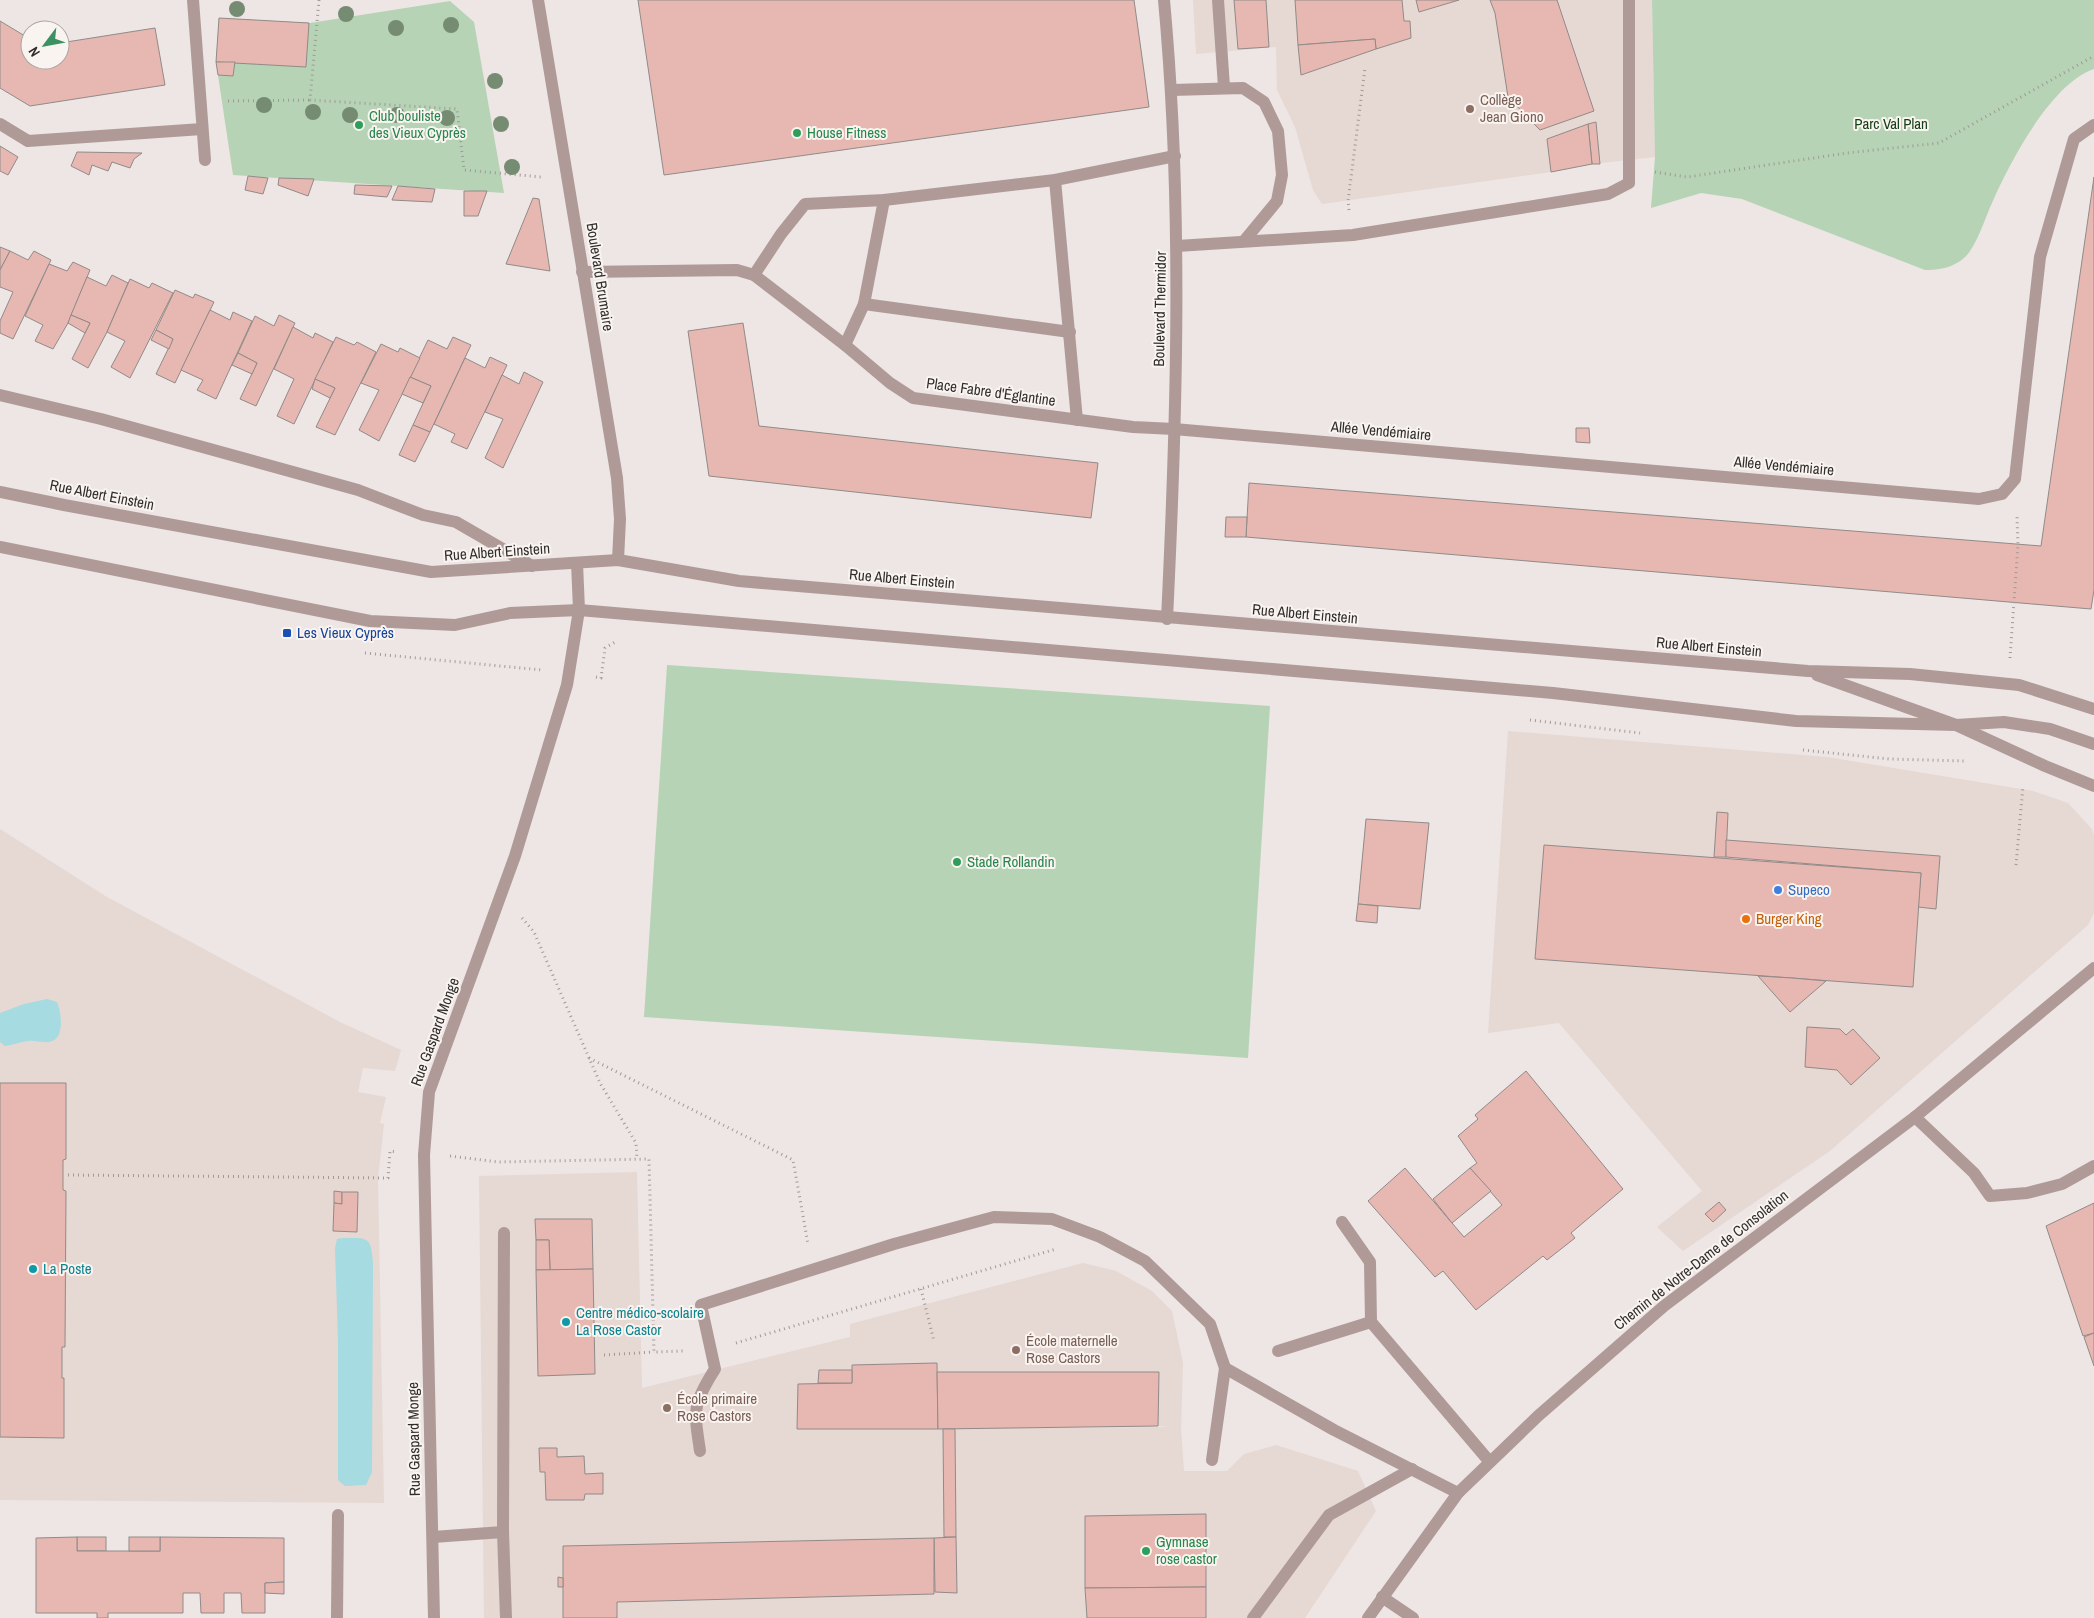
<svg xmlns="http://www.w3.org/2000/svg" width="2094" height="1618" font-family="'Archivo Narrow',sans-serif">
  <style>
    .built { fill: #e6d8d2; fill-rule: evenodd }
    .green { fill: #b6d3b5 }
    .water { fill: #a5dbe1 }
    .building { fill: #e7b8b1; stroke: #918a89 }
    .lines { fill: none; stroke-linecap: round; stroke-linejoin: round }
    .path { stroke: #9f9a98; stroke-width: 3; stroke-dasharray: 1 4; stroke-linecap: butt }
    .minor { stroke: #af9a98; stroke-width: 12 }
    .tree { fill: #758b72 }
    .education-dot { fill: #8d6e63; stroke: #faf4f1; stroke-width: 2 }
    .leisure-dot { fill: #2e9e5b; stroke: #faf4f1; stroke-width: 2 }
    .transit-dot { fill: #1a4fb4; stroke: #faf4f1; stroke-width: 2 }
    .shop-dot { fill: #3f7fe0; stroke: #faf4f1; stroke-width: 2 }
    .food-dot { fill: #e8710a; stroke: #faf4f1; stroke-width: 2 }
    .culture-dot { fill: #0f9aa8; stroke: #faf4f1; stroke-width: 2 }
    .labels { text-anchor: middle; stroke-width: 4; stroke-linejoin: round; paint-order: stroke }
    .education-label { font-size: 15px; fill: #785e54; stroke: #faf4f1; text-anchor: start }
    .leisure-label { font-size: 15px; fill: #27864d; stroke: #faf4f1; text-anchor: start }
    .park-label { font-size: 15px; fill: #134015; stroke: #faf4f1 }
    .street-label { font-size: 15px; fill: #302e2d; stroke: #faf4f1 }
    .transit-label { font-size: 15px; fill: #164399; stroke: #faf4f1; text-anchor: start }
    .shop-label { font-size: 15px; fill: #366cbe; stroke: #faf4f1; text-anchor: start }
    .food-label { font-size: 15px; fill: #c56008; stroke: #faf4f1; text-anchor: start }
    .culture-label { font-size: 15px; fill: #0d838f; stroke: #faf4f1; text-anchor: start }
  </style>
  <rect width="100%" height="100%" fill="#ede6e4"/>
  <g class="built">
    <path d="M1193,0H1652L1655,157L1592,164L1551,172L1322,204L1313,190L1295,127L1277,90L1276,47L1196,54Z"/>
    <path d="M1508,731L1827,757L2033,791L2068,803L2092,829L2094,835V913L2088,925L1830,1151L1683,1251L1657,1227L1702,1191L1559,1023L1488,1033Z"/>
    <path d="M0,829L107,897L340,1022L401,1050L395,1071L363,1068L358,1092L386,1097L380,1123L384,1124L378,1178L384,1503L0,1500Z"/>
    <path d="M637,1172L642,1388L850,1337V1324L1083,1263L1116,1271L1152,1291L1172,1311L1183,1363L1181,1428L1184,1471H1227L1244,1454L1276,1445L1358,1471L1376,1511L1305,1618H484L479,1176ZM1158,1426L1171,1427L1047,1428V1427Z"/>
  </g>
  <g class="green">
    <path d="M1652,0H2094V69C2051,83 2009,164 1992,203C1985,218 1976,248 1964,258C1952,268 1940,270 1925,270L1742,199L1701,193L1651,208L1655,157Z"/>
    <path d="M450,1L474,22L504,193L233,175L216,62L219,18L310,23Z"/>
    <path d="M667,665L1270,706L1248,1058L644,1017Z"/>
  </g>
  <g class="water">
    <path d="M47,999L57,1002C61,1011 65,1037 52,1041C45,1044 36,1040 28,1041C20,1042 13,1045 5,1046L0,1042V1013L24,1004Z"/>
    <path d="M343,1238C368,1238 371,1236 373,1263L372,1472L366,1485L345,1486L338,1480V1340L335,1248L337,1239Z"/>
  </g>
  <g class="building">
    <path d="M638,0H1134L1149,107L664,175Z"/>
    <path d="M1234,0H1266L1269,47L1238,49Z"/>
    <path d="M1295,0H1402L1404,21H1410L1411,38L1376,49L1375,39L1298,45Z"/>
    <path d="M1416,0H1459L1419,12Z"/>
    <path d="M1490,0H1557L1594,111L1540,130L1508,97L1495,13Z"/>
    <path d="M219,18L309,23L306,67L216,62Z"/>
    <path d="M0,21L30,39V60H60V43L155,28L165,85L30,106L0,88Z"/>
    <path d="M1375,39L1376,49L1301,75L1298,45Z"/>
    <path d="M216,62H235L233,76L218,75Z"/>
    <path d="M1596,122L1600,164H1592L1588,124Z"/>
    <path d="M1588,124L1592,164L1551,172L1547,139Z"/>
    <path d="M0,146L18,157L8,175L0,171Z"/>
    <path d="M77,152L142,153L134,159L130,168L112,162L108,171L92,165L89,175L71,166Z"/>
    <path d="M248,176L268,178L263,194L245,190Z"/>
    <path d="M2094,177V590L2091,609L1246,537L1249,483L2041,546Z"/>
    <path d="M279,178L314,179L308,196L278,185Z"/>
    <path d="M355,185L392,186L387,197L354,194Z"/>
    <path d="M398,186L435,189L432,202L392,200Z"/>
    <path d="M464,191H487L478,216H464Z"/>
    <path d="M533,198L539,199L550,271L506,264Z"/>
    <path d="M0,247L10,251L0,270Z"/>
    <path d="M10,251L28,260L34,251L51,260L13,339L0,333V321L13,292L0,287V270Z"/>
    <path d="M73,262L90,270L68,323L53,349L35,341L43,325L25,316L49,264L67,271Z"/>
    <path d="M112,275L128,283L107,332L88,368L72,359L90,323L71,315L87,277L106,286Z"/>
    <path d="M130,279L149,288L152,283L173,293L130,378L111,367L125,341L107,332Z"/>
    <path d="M175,290L193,298L195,294L214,302L175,383L156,374L173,339L156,330Z"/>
    <path d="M210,310L230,320L233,312L252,321L216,399L197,390L203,380L181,370Z"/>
    <path d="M71,315L90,323L85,333L68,323Z"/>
    <path d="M279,315L295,323L256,406L240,399L257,363L238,353L255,316L274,326Z"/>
    <path d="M743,323L759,426L1098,463L1091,518L709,476L688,331Z"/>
    <path d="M293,327L313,338L315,333L333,342L294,424L277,416L294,379L274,369Z"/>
    <path d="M156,330L173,339L169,349L151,340Z"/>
    <path d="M336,337L354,345L357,342L376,352L335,435L316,427L335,388L315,379Z"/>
    <path d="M453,337L471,345L430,432L413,425L431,386L410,377L428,340L447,349Z"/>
    <path d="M381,344L398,352L400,348L420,358L379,441L359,430L379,390L361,383Z"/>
    <path d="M238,353L257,363L252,374L232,365Z"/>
    <path d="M490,357L507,365L467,449L451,442L455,434L434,424L465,358L485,368Z"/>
    <path d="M524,372L543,382L503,468L485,458L503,419L485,412L502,375L519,384Z"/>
    <path d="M410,377L431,386L423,403L402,394Z"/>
    <path d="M315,379L335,388L330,398L312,389Z"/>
    <path d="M413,425L430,432L415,462L399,455Z"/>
    <path d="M1576,428H1589L1590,443L1576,442Z"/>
    <path d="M1226,517H1247L1246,537H1225Z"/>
    <path d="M1717,812L1728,813L1726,857H1714Z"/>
    <path d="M1366,819L1429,823L1420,909L1358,904Z"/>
    <path d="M1726,840L1940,856L1936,909L1918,907L1921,873L1726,857Z"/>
    <path d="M1544,845L1921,873L1913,987L1535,959Z"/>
    <path d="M1358,904L1378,906L1377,923L1356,921Z"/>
    <path d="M1758,976L1792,978L1826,981L1790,1012Z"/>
    <path d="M1807,1027L1840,1029L1846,1035L1853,1029L1880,1058L1851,1085L1837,1070L1805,1067Z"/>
    <path d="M1526,1071L1623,1189L1571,1233L1575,1238L1547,1260L1543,1256L1476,1310L1443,1271L1435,1277L1368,1201L1405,1168L1464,1237L1502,1205L1470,1168L1477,1163L1458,1136L1478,1119L1475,1115Z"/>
    <path d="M0,1083H66V1159L63,1160V1190L66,1191L65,1347H62V1378H64V1438L0,1437Z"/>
    <path d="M1470,1168L1491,1191L1452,1223L1433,1199Z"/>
    <path d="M334,1191L342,1192V1204L334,1203Z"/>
    <path d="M342,1192H358L357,1232L333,1231L334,1203L342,1204Z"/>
    <path d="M1719,1202L1726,1210L1713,1222L1705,1214Z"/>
    <path d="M2094,1203V1333L2083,1336L2046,1226Z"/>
    <path d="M535,1219H592L593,1269L550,1270L549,1240H536Z"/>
    <path d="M536,1240H549L550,1270H536Z"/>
    <path d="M593,1269L595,1374L538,1376L536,1270Z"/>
    <path d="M2094,1333V1366L2084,1337Z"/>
    <path d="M937,1363L938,1429H797L798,1384L852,1383V1365Z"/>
    <path d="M819,1370H852V1383H818Z"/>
    <path d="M937,1372H1159L1158,1426L938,1429Z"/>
    <path d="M943,1429H955L956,1537H944Z"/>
    <path d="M539,1448H557V1457L584,1456L585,1474L603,1473V1494H585L584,1500H546L545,1472H540Z"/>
    <path d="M1206,1514V1587L1085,1588V1516Z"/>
    <rect x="77" y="1537" width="29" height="14"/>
    <path d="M77,1537V1551H160V1537L284,1538V1582L265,1583V1613H242L241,1593H224V1613H201L200,1593H183V1613H108V1618H97V1613H36V1538Z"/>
    <rect x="129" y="1537" width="31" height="14"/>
    <path d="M956,1537L957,1593L935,1592L934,1538Z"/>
    <path d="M934,1538V1594L617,1602V1618H563V1546Z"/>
    <path d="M558,1577L563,1578V1587H558Z"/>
    <path d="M284,1582V1594L265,1593V1583Z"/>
    <path d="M1206,1587V1618H1087L1085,1588Z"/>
  </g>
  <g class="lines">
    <g class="path">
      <path d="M319,0L310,100L457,109L464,170L541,177"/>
      <path d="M228,101L310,100"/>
      <path d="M1655,172L1687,177L1847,153L1939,143L2094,56"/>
      <path d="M1349,210L1348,201L1365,68"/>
      <path d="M365,653L542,670"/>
      <path d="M2010,658L2018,545L2017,517"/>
      <path d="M596,677L601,678L605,648L617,641"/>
      <path d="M1530,720L1640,733"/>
      <path d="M1803,750L1889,759L1966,761"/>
      <path d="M2016,865L2023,786"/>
      <path d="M522,918L534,932L600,1083L636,1143L637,1159"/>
      <path d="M589,1058L793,1160L808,1244"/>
      <path d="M450,1156L498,1162L649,1159L654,1352L683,1351"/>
      <path d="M68,1175L388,1178L390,1151L397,1152"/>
      <path d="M921,1289L934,1341"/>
      <path d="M736,1343L1056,1249"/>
      <path d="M604,1355L654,1352"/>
    </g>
    <g class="minor">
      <path d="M193,0L205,160"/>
      <path d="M538,0L617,478L620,519L618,560"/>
      <path d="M1164,0C1183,206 1177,412 1167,619"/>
      <path d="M1218,0L1224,87"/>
      <path d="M1172,90L1243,88L1264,102L1278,131L1282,175L1277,201L1244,241"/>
      <path d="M0,124L28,141L202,129"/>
      <path d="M1055,180L1077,420"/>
      <path d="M1177,246L1353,235L1608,194L1629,183V0"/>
      <path d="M582,272L737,270L754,275L845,345L890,383L913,398L1133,427L1174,429L1979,499L2002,494L2015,479L2040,257L2074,139L2094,125"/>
      <path d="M754,275L781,234L805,204L884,200L1055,180L1175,156"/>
      <path d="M864,304L1070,332"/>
      <path d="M845,345L864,304L884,200"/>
      <path d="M0,395L101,419L358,490L423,515L456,522L532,566"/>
      <path d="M0,492L64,505L431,572L618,560L739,581L1808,671L1910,674L2019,685L2094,709"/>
      <path d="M0,547L370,621L455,625L510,613L579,610L1553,693L1796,721L1956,725L2004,722L2050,729L2094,744"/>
      <path d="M1817,675L1956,725L2045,766L2094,786"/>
      <path d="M1915,1117L1974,1173L1990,1196L2027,1193L2062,1184L2094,1166"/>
      <path d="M1342,1222L1370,1262L1371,1322L1489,1461"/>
      <path d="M1278,1351L1371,1322"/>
      <path d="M700,1451C694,1410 692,1405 715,1369L701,1305L894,1244L994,1217L1052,1219L1100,1237L1145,1261L1210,1324L1225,1368L1334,1430L1458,1493"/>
      <path d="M1212,1460L1225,1368"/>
      <path d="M503,1532L504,1233"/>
      <path d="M433,1537L503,1532L506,1618"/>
      <path d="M1382,1597L1413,1618"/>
      <path d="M337,1618L338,1515"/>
      <path d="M434,1618L424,1155L429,1092L515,856L567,685L579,610L577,563"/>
      <path d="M1253,1618L1329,1515L1412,1469"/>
      <path d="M1368,1618L1458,1493L1538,1416L1664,1306L1915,1117L2094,968"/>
    </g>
  </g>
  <g class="tree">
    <circle cx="237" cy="9" r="8"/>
    <circle cx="346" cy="14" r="8"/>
    <circle cx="451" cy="25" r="8"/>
    <circle cx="396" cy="28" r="8"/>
    <circle cx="495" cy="81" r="8"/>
    <circle cx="264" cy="105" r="8"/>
    <circle cx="313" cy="112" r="8"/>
    <circle cx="350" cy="115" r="8"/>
    <circle cx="397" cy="115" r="8"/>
    <circle cx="447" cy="118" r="8"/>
    <circle cx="501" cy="124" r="8"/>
    <circle cx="512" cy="167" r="8"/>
  </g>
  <g class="education-dot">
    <circle cx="1470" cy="109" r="5"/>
    <circle cx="1016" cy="1350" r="5"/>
    <circle cx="667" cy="1408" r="5"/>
  </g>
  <g class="leisure-dot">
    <circle cx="359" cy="125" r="5"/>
    <circle cx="797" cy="133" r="5"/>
    <circle cx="957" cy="862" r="5"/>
    <circle cx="1146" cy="1551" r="5"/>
  </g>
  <rect class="transit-dot" x="282" y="628" width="10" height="10" rx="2.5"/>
  <circle class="shop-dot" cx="1778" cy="890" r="5"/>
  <circle class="food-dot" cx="1746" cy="919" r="5"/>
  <g class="culture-dot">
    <circle cx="33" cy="1269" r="5"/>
    <circle cx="566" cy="1322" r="5"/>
  </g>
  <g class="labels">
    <g class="education-label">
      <text x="1480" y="105">Collège<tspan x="1480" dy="17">Jean Giono</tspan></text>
      <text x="1026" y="1346">École maternelle<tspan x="1026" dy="17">Rose Castors</tspan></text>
      <text x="677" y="1404">École primaire<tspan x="677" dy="17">Rose Castors</tspan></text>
    </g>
    <g class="leisure-label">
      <text x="369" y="121">Club bouliste<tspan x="369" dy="17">des Vieux Cyprès</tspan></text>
      <text x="807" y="138">House Fitness</text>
      <text x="967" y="867">Stade Rollandin</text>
      <text x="1156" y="1547">Gymnase<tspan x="1156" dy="17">rose castor</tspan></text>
    </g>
    <g class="park-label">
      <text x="1891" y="129">Parc Val Plan</text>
    </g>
    <g class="street-label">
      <text transform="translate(600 277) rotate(81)" y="5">Boulevard Brumaire</text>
      <text transform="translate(1160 309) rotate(-89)" y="5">Boulevard Thermidor</text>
      <text transform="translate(991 392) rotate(8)" y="5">Place Fabre d'Églantine</text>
      <text transform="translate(1381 431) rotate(5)" y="5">Allée Vendémiaire</text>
      <text transform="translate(1784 466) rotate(5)" y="5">Allée Vendémiaire</text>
      <text transform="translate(102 495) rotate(11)" y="5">Rue Albert Einstein</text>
      <text transform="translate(497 552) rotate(-4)" y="5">Rue Albert Einstein</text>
      <text transform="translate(902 579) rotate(5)" y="5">Rue Albert Einstein</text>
      <text transform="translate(1305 614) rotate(5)" y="5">Rue Albert Einstein</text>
      <text transform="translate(1709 647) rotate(5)" y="5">Rue Albert Einstein</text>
      <text transform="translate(435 1032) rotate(-70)" y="5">Rue Gaspard Monge</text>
      <text transform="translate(1701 1260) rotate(-38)" y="5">Chemin de Notre-Dame de Consolation</text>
      <text transform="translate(414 1439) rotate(-91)" y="5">Rue Gaspard Monge</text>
    </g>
    <g class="transit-label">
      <text x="297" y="638">Les Vieux Cyprès</text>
    </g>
    <g class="shop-label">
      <text x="1788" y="895">Supeco</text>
    </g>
    <g class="food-label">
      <text x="1756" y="924">Burger King</text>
    </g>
    <g class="culture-label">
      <text x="43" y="1274">La Poste</text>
      <text x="576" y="1318">Centre médico-scolaire<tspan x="576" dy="17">La Rose Castor</tspan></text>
    </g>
  </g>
  <g transform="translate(45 45) rotate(238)"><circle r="24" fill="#faf4f1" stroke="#a9a5a3"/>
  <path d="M0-4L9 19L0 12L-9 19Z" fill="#3c9164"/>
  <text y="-8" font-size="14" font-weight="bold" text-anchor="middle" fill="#302e2d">N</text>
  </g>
</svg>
